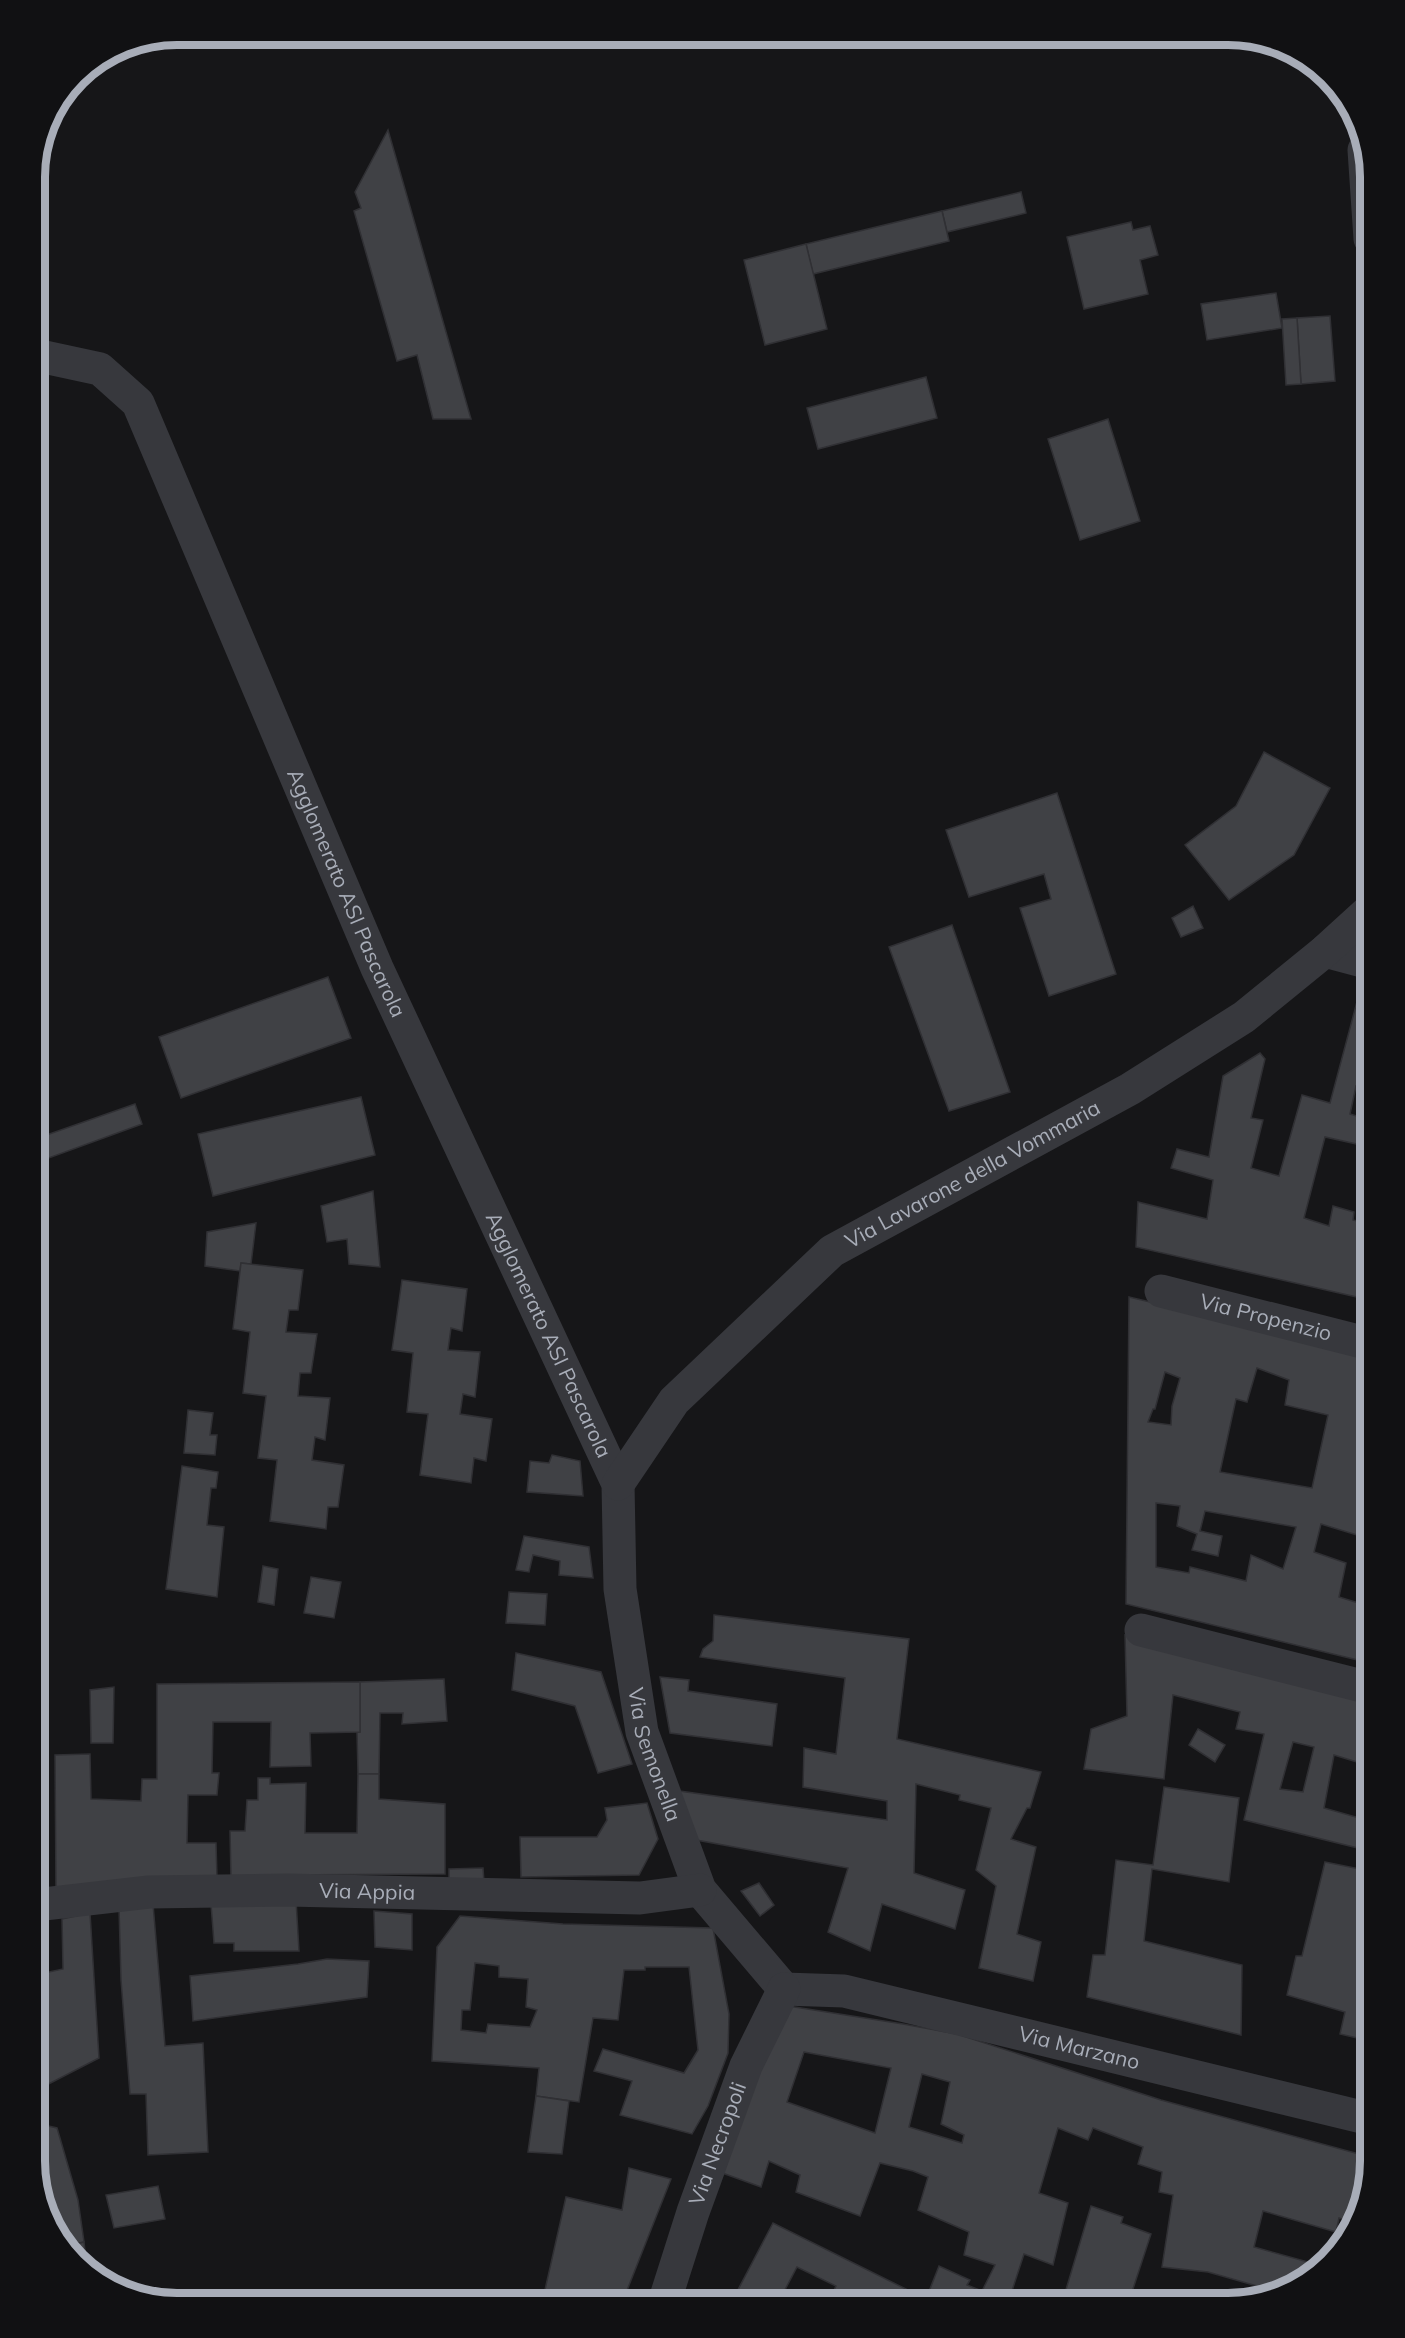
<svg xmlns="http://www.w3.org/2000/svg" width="1405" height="2338" font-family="Mulish,sans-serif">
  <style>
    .building { fill: #404145; stroke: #303034; stroke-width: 1.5; fill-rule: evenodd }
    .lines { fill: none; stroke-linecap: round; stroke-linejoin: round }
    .minor { stroke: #37383d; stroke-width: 33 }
    .labels { text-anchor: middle; stroke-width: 4.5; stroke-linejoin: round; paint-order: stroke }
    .street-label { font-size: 21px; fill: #a8adb8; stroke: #111113 }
    .rim { fill: none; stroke: #a8adb8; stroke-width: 8 }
  </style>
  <rect width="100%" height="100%" fill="#161618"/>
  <g class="building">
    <path d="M388,130L471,419H433L417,355L397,361L354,211L361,208L355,192Z"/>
    <path d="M1021,192L1026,213L947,232L942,211Z"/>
    <path d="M942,211L949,241L813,274L806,244Z"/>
    <path d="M1131,222L1133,230L1150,226L1158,255L1140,260L1148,294L1084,309L1067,237Z"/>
    <path d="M806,244L827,329L765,345L744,260Z"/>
    <path d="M1276,293L1282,328L1207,340L1201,304Z"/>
    <path d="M1330,316L1335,381L1301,384L1297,318Z"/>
    <path d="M1297,318L1301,384L1286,385L1282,319Z"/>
    <path d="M926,377L937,418L818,449L807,408Z"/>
    <path d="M1108,419L1140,521L1080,540L1048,439Z"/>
    <path d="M1264,752L1330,788L1294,855L1229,900L1185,845L1236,806Z"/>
    <path d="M1057,793L1116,974L1049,996L1020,908L1051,899L1044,874L969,897L946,830Z"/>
    <path d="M1193,906L1203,928L1181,937L1172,918Z"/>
    <path d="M952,925L1010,1092L949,1111L889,947Z"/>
    <path d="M328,977L351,1038L181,1098L159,1037Z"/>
    <path d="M1362,983L1370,985V1090L1356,1086L1350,1114L1370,1120V1147L1325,1137L1304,1218L1329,1226L1333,1206L1354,1212L1353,1220L1370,1224V1300L1136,1247L1138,1202L1207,1219L1213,1180L1171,1168L1177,1149L1209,1157L1223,1076L1260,1053L1265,1059L1251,1118L1263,1120L1251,1168L1279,1176L1302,1095L1330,1103Z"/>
    <path d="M361,1097L375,1155L213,1196L198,1134Z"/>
    <path d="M135,1104L142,1124L35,1163V1139Z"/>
    <path d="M1370,1153V1200L1359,1195Z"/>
    <path d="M373,1191L380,1267L349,1264L347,1239L327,1242L321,1206Z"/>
    <path d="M256,1223L251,1264L241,1263L240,1271L205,1266L207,1232Z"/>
    <path d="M241,1263L303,1270L298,1310H289L286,1332L317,1334L311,1373H300L298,1396L330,1398L325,1440L315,1437L312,1460L344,1465L338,1507H328L326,1529L270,1521L277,1460L258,1458L266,1396L243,1393L250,1332L233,1329Z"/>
    <path d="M402,1280L467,1289L462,1331L451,1328L448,1350L480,1352L475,1397L463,1394L460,1414L492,1419L486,1461L474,1458L471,1483L420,1475L428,1414L407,1412L413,1353L392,1350Z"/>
    <path d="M1129,1297L1370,1354V1539L1321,1524L1314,1552L1346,1563L1339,1597L1365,1605L1370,1580V1663L1126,1604ZM1257,1368L1289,1380L1285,1405L1328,1415L1312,1488L1220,1472L1236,1399L1247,1402ZM1165,1372L1180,1378L1172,1406L1171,1425L1148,1422L1153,1409H1155ZM1156,1503L1180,1506L1177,1526L1197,1534L1192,1550L1218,1556L1222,1536L1200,1531L1205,1511L1296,1527L1283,1569L1251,1555L1246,1581L1190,1567L1189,1573L1156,1567Z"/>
    <path d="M188,1410L213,1413L210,1435H217L215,1455L184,1453Z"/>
    <path d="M552,1455L580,1461L583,1496L527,1492L530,1461L549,1463Z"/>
    <path d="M182,1466L218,1472L216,1488H211L207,1525L224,1527L217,1597L166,1589Z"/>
    <path d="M524,1536L589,1547L593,1578L559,1575L560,1561L533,1555L529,1572L516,1570Z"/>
    <path d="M263,1566L278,1569L274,1605L258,1602Z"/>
    <path d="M311,1577L341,1582L334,1618L304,1613Z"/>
    <path d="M509,1592L547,1594L545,1625L506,1623Z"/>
    <path d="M714,1615L909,1639L897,1739L1041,1772L1030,1808H1027L1011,1839L1036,1847L1017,1934L1041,1942L1033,1981L979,1968L996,1886L976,1870L991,1808L959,1800L960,1795L916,1784L914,1873L965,1890L955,1929L882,1904L870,1951L828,1932L848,1868L691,1839L679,1791L887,1820V1801L803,1787L804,1748L836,1754L845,1678L700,1657L703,1649L713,1641Z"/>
    <path d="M1125,1635L1370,1698V1766L1334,1755L1324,1808L1370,1821V1851L1244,1820L1264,1734L1236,1729L1240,1712L1173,1695L1164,1779L1084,1769L1091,1729L1127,1716ZM1293,1742L1314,1747L1303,1792L1280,1789Z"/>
    <path d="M516,1653L601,1672L632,1764L598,1773L575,1706L512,1690Z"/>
    <path d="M660,1677L689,1680L688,1691L777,1704L772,1746L670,1733Z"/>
    <path d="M444,1679L447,1721L402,1724L403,1713H380L379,1774H358L357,1732H360V1682Z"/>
    <path d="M360,1682V1732L310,1733L311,1766L270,1767L271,1722H213L212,1773H219L217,1795H188L187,1843H216L217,1878L56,1891L55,1755L90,1754L91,1799L141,1801L142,1779H157V1684Z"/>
    <path d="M114,1687L113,1743H91L90,1690Z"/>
    <path d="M35,1688H44L47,1729L35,1730Z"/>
    <path d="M1198,1729L1225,1745L1215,1762L1189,1745Z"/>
    <path d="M358,1774H379V1799L445,1804V1874L273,1875L231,1878L230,1831H245L247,1800H258V1778H270V1784L306,1783L305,1833H357Z"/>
    <path d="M1164,1787L1239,1798L1229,1882L1152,1869L1144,1941L1242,1965L1241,2035L1087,1997L1093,1955H1105L1116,1860L1153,1865Z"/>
    <path d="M647,1803L658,1839L639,1875L521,1877L520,1837H597L607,1820L605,1808Z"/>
    <path d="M1325,1862L1370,1871V1955L1366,1972L1370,1974V2041L1340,2034L1345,2012L1287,1995L1296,1956H1302Z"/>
    <path d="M483,1868L484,1882H449V1869Z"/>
    <path d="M759,1883L774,1905L760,1916L741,1891Z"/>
    <path d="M296,1900L299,1951H234V1943H214L211,1904Z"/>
    <path d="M153,1904L165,2046L203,2043L208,2152L148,2155L146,2094H130L121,1980L119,1908Z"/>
    <path d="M374,1911L412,1914V1950L375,1947Z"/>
    <path d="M90,1913L99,2058L35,2091V1975L63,1969L62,1919Z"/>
    <path d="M460,1916L563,1924L713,1928L729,2014L728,2053L708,2106L692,2134L620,2115L632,2081L594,2071L603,2049L684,2073L698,2050L689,1967H645V1970H624L618,2020L593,2018L579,2102L536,2096L539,2068L432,2061L437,1947ZM475,1963L499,1966V1977L528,1979L526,2007L537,2010L530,2027L488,2024L486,2033L461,2030L462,2010H470Z"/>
    <path d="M327,1959L369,1961L367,1997L193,2021L190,1976L298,1964Z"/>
    <path d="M782,2005L903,2024L957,2034L1161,2100L1370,2157L1352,2222L1339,2218L1336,2232L1263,2211L1254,2247L1319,2265L1292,2289L1278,2292L1208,2272L1162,2267L1173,2195L1159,2192L1162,2172L1138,2164L1143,2147L1093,2128L1088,2140L1058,2128L1039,2193L1068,2203L1053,2265L1024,2254L1008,2303H835L829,2301L836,2286L797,2267L778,2303H731L773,2223L926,2299L939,2266L970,2280L967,2285L982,2291L995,2265L964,2255L969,2232L918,2210L928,2177L913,2171L880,2163L860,2216L796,2192L800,2175L769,2161L761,2187L714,2170ZM804,2052L891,2068L875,2133L787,2102ZM922,2074L950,2082L941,2124L964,2135L962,2143L909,2127Z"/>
    <path d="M536,2096L569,2101L562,2154L528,2152Z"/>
    <path d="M35,2123L57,2128L78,2200L84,2242L68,2246L49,2225L34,2162Z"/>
    <path d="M629,2168L671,2179L622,2303H542L566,2197L622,2210Z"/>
    <path d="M158,2186L165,2219L114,2228L106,2195Z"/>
    <path d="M1091,2206L1123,2217L1121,2223L1151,2234L1130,2298L1105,2290L1101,2303H1062Z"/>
    <path d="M84,2242L87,2268L68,2246Z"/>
  </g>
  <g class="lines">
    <g class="minor">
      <path d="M1364,150L1370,239"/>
      <path id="s1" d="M35,355L100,369L138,403L377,968L618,1484L620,1589L642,1732L700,1890L784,1989"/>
      <path d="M1325,951L1370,963"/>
      <path id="s2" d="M1161,1291L1370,1344"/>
      <path id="s3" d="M618,1484L674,1401L832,1251L1130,1089L1244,1017L1325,951L1370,910"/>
      <path d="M1141,1630L1370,1688"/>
      <path id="s4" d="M35,1905L149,1892L288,1890L640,1898L700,1890"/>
      <path id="s5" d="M784,1989L844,1991L1370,2119"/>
      <path id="s6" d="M664,2303L693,2212L746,2066L784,1989"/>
    </g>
  </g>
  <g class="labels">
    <g class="street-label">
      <text dy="7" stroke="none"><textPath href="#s1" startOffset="650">Agglomerato ASI Pascarola</textPath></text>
      <text dy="7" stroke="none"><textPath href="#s3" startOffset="478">Via Lavarone della Vommaria</textPath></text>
      <text dy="7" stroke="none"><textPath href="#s2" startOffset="108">Via Propenzio</textPath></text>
      <text dy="7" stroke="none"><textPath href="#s1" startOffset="1136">Agglomerato ASI Pascarola</textPath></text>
      <text dy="7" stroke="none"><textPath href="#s1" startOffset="1575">Via Semonella</textPath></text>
      <text dy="7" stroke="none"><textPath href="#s4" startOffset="333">Via Appia</textPath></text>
      <text dy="7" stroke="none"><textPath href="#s5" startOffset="302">Via Marzano</textPath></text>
      <text dy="7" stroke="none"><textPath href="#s6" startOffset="168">Via Necropoli</textPath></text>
    </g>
  </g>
  <path d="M0 0H1405V2338H0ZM177 45H1228A132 132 0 0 1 1360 177V2161A132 132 0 0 1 1228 2293H177A132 132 0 0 1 45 2161V177A132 132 0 0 1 177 45Z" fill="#111113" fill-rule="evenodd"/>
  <path class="rim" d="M177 45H1228A132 132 0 0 1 1360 177V2161A132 132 0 0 1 1228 2293H177A132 132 0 0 1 45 2161V177A132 132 0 0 1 177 45Z"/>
</svg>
